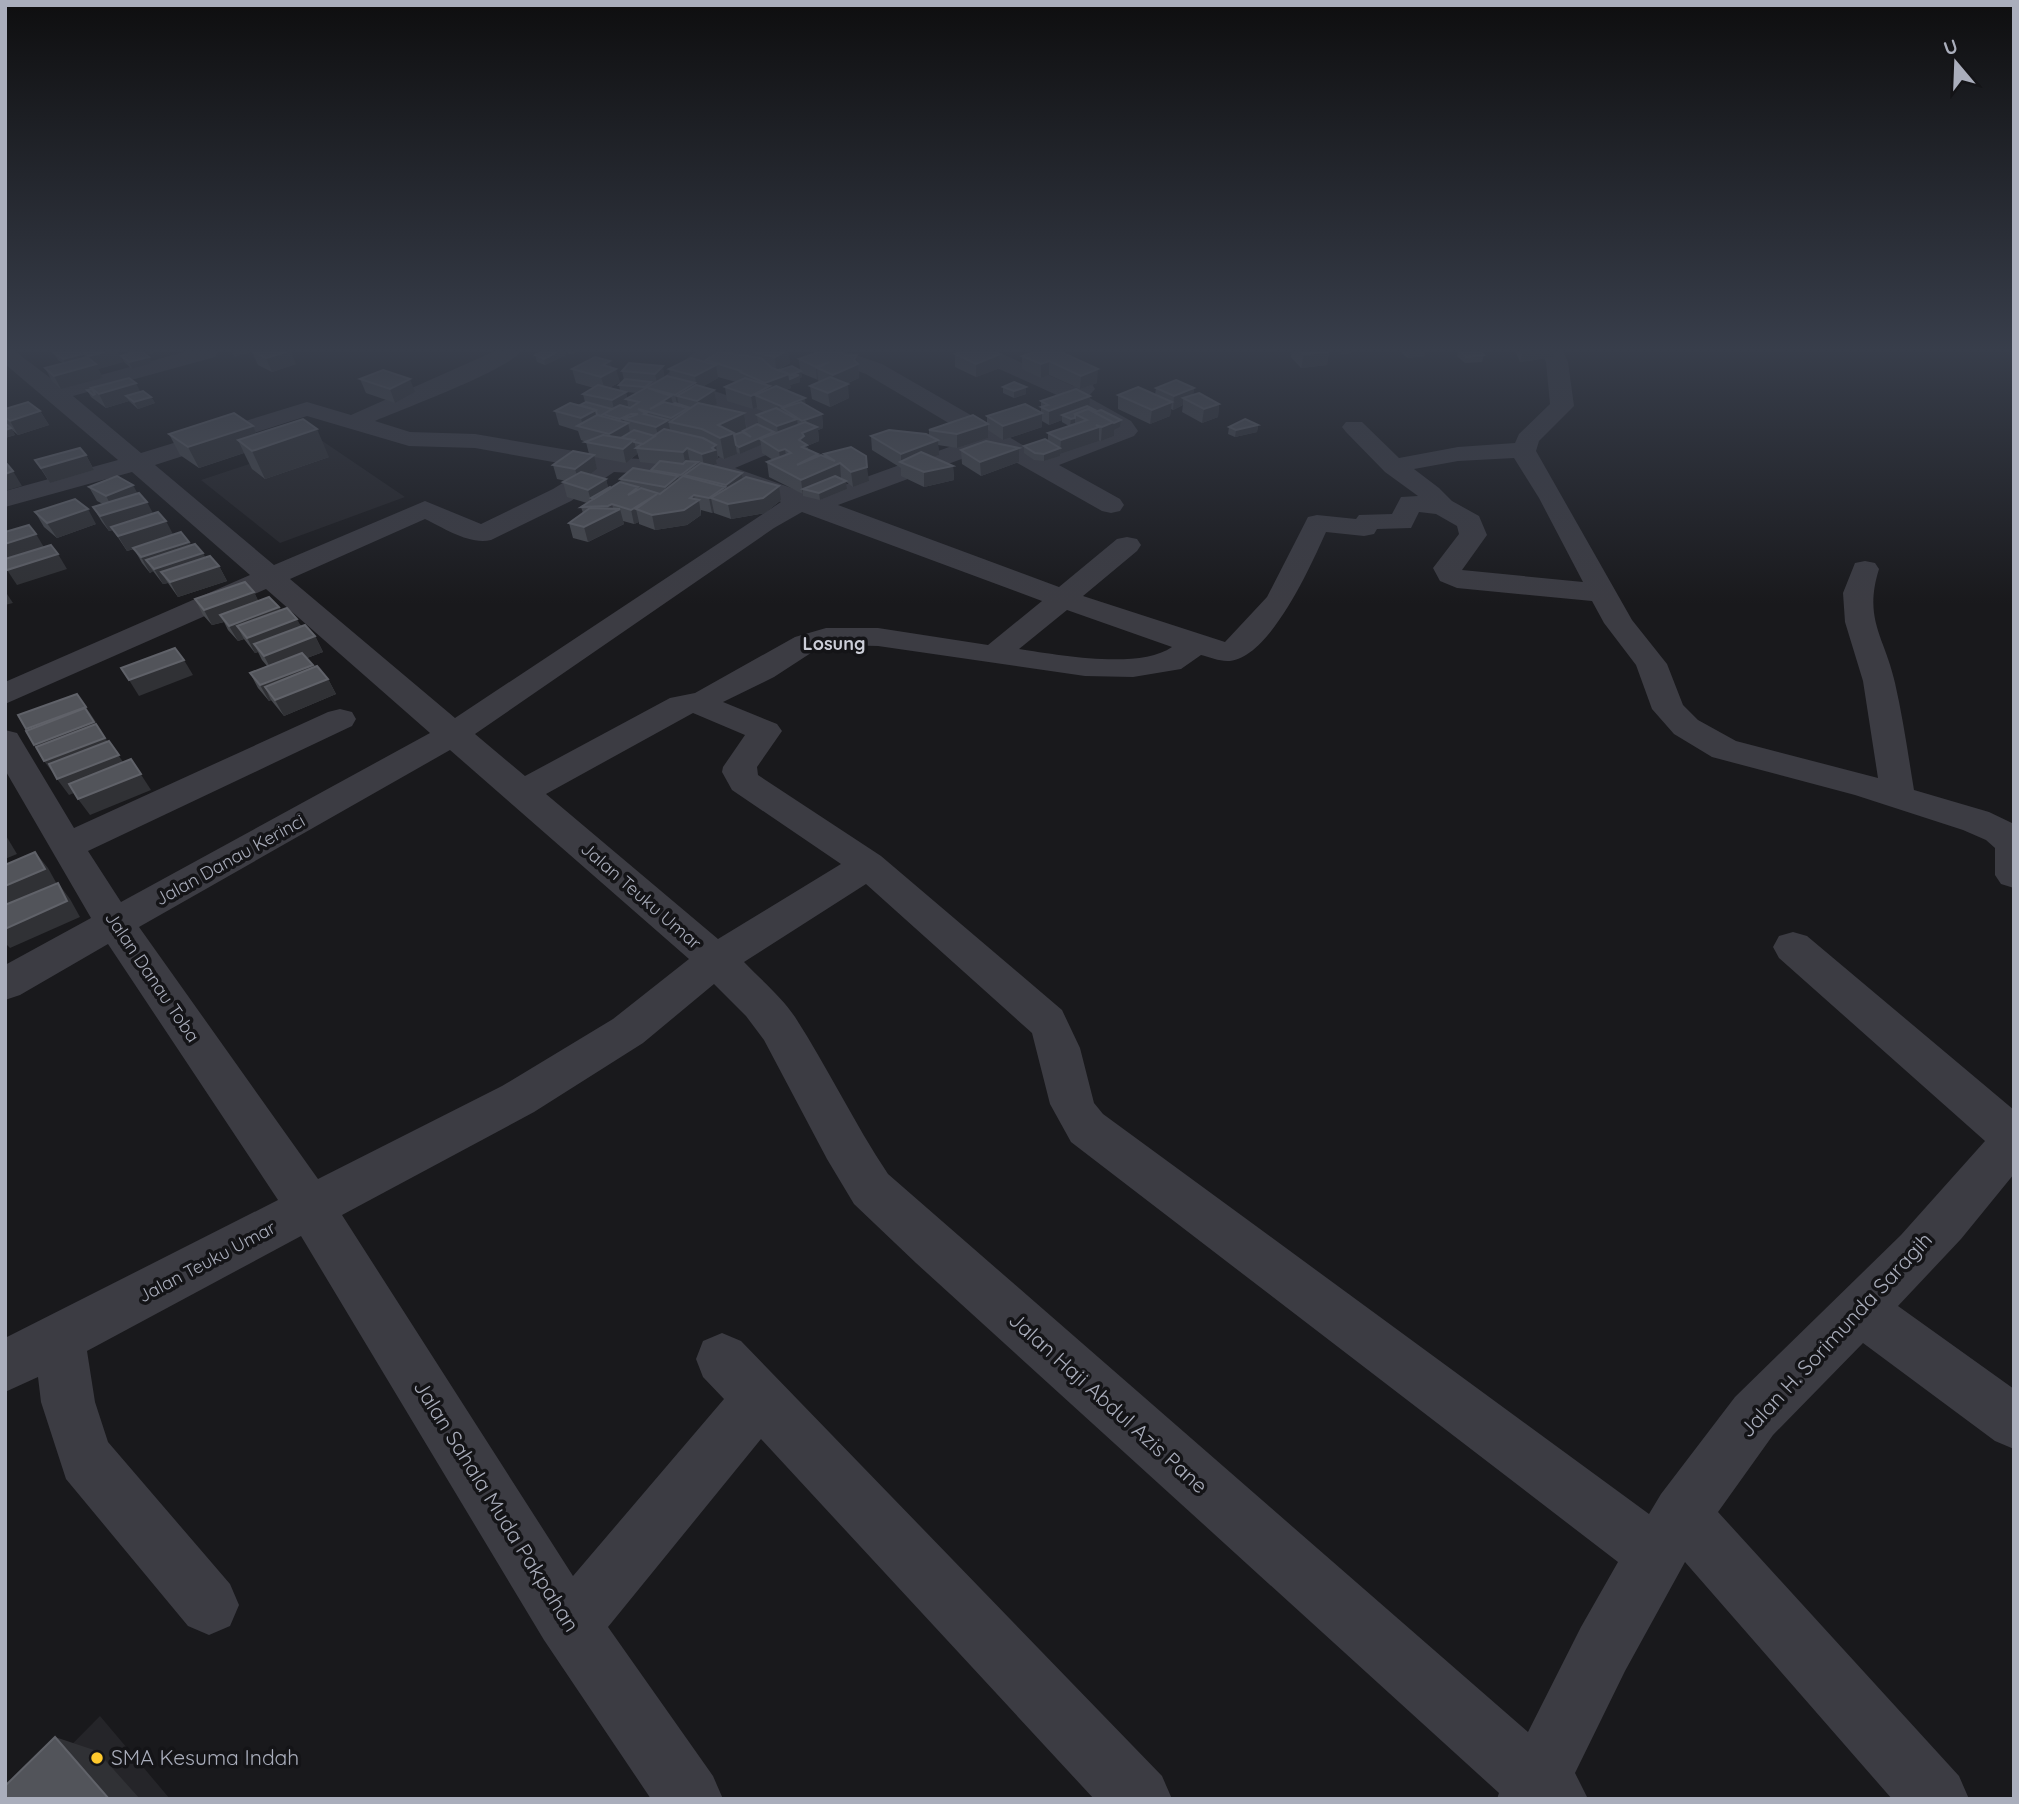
<svg xmlns="http://www.w3.org/2000/svg" width="2019" height="1804" font-family="Quicksand,sans-serif">
  <style>
    .built { fill: #252529 }
    .lines { fill: none; stroke-linecap: round; stroke-linejoin: round }
    .minor { fill: #3c3c43; fill-rule: evenodd }
    .wall { fill: #47494e; fill-rule: evenodd }
    .shaded-wall { fill: #303135 }
    .building { fill: #52545a; stroke: #606269; stroke-width: 2 }
    .poi-dot { fill: #ffc92d; stroke: #141417; stroke-width: 2.5 }
    .labels { text-anchor: middle; stroke-width: 7; stroke-linejoin: round; paint-order: stroke }
    .far-quarter-label { font-size: 18px; font-weight: bold; fill: #ccced8; stroke: #141417 }
    .street-label { font-size: 18px; fill: #aaaebc; stroke: #141417 }
    .near-street-label { font-size: 21px; fill: #aaaebc; stroke: #141417 }
    .near-poi-label { font-size: 21px; fill: #aaaebc; stroke: #141417; text-anchor: start }
  </style>
  <rect width="100%" height="100%" fill="#19191c"/>
  <g class="built">
    <path d="M321,440L405,497L280,543L201,480Z"/>
    <path d="M100,1716L170,1799H18Z"/>
  </g>
  <g class="lines">
    <g class="minor">
      <path d="M5,352H16L61,386L184,352H218L215,357L73,396L141,453L307,402L351,415L493,352H520C508,370 401,410 375,421L410,432L475,434L609,457L705,463L781,433L790,435L793,440L790,445L735,468L814,496L974,438L866,374L820,357L817,352H847L882,364L1040,455L1111,429L1064,403L1061,397L973,357L970,352H998L1073,386L1084,382L1092,384L1095,389L1088,397L1131,421L1138,431L1134,436L1059,465L1120,499L1124,505L1120,511L1111,513L1102,511L991,448L838,505L1059,587L1117,539L1127,537L1137,539L1141,545L1137,551L1083,596L1225,642L1267,597L1308,517L1317,515L1356,519L1359,515L1392,514L1401,497L1418,496L1385,472L1346,432L1342,427L1346,422H1362L1399,458L1458,447L1515,443L1519,434L1550,404L1546,362L1541,352H1563L1568,362L1574,406L1539,441L1536,451L1632,620L1667,664L1683,705L1698,720L1736,741L1878,778L1863,681L1845,622L1843,593L1855,563L1865,561L1875,563L1879,569C1863,620 1885,637 1895,683C1903,718 1908,754 1914,790L1989,812L2014,824V888L2001,884L1995,875V848L1986,840L1963,830L1855,795L1712,757L1674,734L1652,709L1636,665L1604,623L1592,601L1457,588L1440,581L1433,568L1459,534L1457,526L1436,514L1419,512L1411,528L1377,529L1374,534L1364,536L1326,532C1311,565 1269,661 1227,661C1219,661 1209,657 1201,655L1181,669L1133,677L1085,676L878,646L838,645L817,649L774,677L723,702L777,724L782,731L757,767L758,775L881,856L1062,1010L1080,1048L1094,1103L1103,1114L1649,1514L1661,1494L1735,1397L1901,1235L1985,1141L1779,958L1773,947L1779,936L1793,932L1807,936L2014,1110V1174L1961,1239L1898,1306L2014,1389V1449L1995,1441L1863,1343L1773,1435L1718,1512L1959,1776L1969,1799H1892L1685,1562L1625,1671L1575,1773L1588,1799H1497L1499,1793L916,1263L854,1204L827,1159L764,1040L746,1016L714,984L643,1043L534,1112L342,1215L573,1576L724,1399L703,1377L696,1359L703,1341L722,1333L741,1341L1162,1776L1172,1799H1094L761,1439L608,1627L713,1776L723,1799H651L544,1640L301,1236L87,1351L95,1402L108,1442L230,1584L239,1605L230,1626L209,1635L188,1626L66,1479L41,1402L38,1377L5,1392V1338L278,1200L108,944L20,995L5,1000V965L91,918L5,770V730L17,733L74,828L328,712L340,709L352,712L356,719L352,726L88,851L121,902L430,733L266,589L5,704V682L250,575L132,472L5,507V491L118,460L5,364ZM307,416L409,446L475,448L587,468L553,489L481,524L425,501L274,565L155,465ZM1514,458L1539,498L1583,582L1462,570L1487,535L1479,516L1452,501L1439,488L1414,469L1458,461ZM614,472L698,477L730,482L781,502L455,718L290,579L425,519C444,528 469,545 491,540L571,501ZM802,512L1042,601L988,645L878,628H826L795,637L695,693L670,698L525,776L475,734L774,528ZM1067,610L1172,647C1139,670 1059,655 1019,649ZM693,713L745,735L723,767L722,772L732,790L841,864L718,939L546,794ZM450,750L689,959L613,1019L502,1086L318,1179L139,927ZM866,884L1032,1033L1050,1104L1071,1142L1618,1562L1581,1627L1528,1732L888,1174C854,1123 828,1068 795,1017C781,996 761,980 744,962Z"/>
      <path d="M695,352H718L704,368L685,381L764,408L768,413C761,422 741,436 730,436C720,436 707,432 697,429C685,438 678,445 663,441L660,436L663,431L704,403L671,391L657,398L649,396L646,391ZM724,410L737,414L726,421L712,418Z"/>
    </g>
  </g>
  <g class="wall">
    <path d="M82,352H118L123,362L98,369L103,378L61,389L52,381L45,368L63,363L58,360L54,353L85,357Z"/>
    <path d="M126,352H156L146,355L152,363L132,369L124,362L121,356L129,354Z"/>
    <path d="M252,352L296,364L272,372L258,365Z"/>
    <path d="M541,352H576L572,354L565,352L566,355L545,365L537,362L535,355Z"/>
    <path d="M727,352H788L790,363L778,370H800L799,359L857,355L859,378L846,384L849,398L830,407L812,399L810,386L819,382L818,380L801,373L802,377L800,378V382L790,385L791,388L786,390L806,404L822,414L823,428L818,430L819,441L807,446L808,449L819,456H825L824,454L869,481L853,487L841,478H840L846,481L847,489L820,500L803,496V494L769,477L767,462L773,460L762,453L761,445L740,454L737,452V454L724,459L718,456V459L716,460L717,464L711,466L742,473L743,479L781,500L765,513L731,519L714,513V512L712,513L701,510V515L687,525L655,530L639,524V522L634,524L623,521L624,524L588,542L573,538L569,523L583,513L581,507L587,503L567,497L563,482L566,481L557,479L553,465L589,454L586,442L581,440L578,431L559,425L555,411L580,405L585,402L583,394L594,388L576,383L572,369L612,368L620,382L609,388L620,390L619,385L624,380L622,371L629,363L665,377H671L669,369L706,362V360L728,353ZM718,377L736,382L725,387L727,401L753,409L757,407V409L765,412L757,415L758,424L747,429L744,413L713,406L717,404L714,390L702,387L718,378ZM626,392L637,393L627,399ZM636,449L640,462L657,464L651,470V472L620,479L621,483L611,488H608L606,479L590,475L597,469L594,457L626,463L637,454Z"/>
    <path d="M1034,352L1097,383L1080,389L1049,375L1041,378L1022,369V356Z"/>
    <path d="M1292,352H1329L1327,365L1301,368L1291,357Z"/>
    <path d="M1400,352H1425L1424,356L1408,358Z"/>
    <path d="M1458,352H1480L1484,355L1482,362L1465,363L1457,356Z"/>
    <path d="M1516,352H1555L1553,357L1520,362Z"/>
    <path d="M955,354L1000,368L976,377L955,367Z"/>
    <path d="M360,379L415,392L395,403L366,393Z"/>
    <path d="M1003,387H1026V394L1014,398L1003,393Z"/>
    <path d="M1156,388H1194L1193,395L1219,404L1218,417L1202,423L1182,412L1183,405L1173,410L1171,409L1170,416L1150,424L1118,409V395H1155Z"/>
    <path d="M87,390L140,392L151,397L155,403L138,409L129,401L106,408L91,397Z"/>
    <path d="M1041,401L1089,407L1095,410V412L1120,427L1114,430V436L1101,441L1099,440V441L1060,454V456L1044,461L1034,460L1024,453V446L1048,441V433L1069,426L1062,422V420L1049,425L1042,421V427L1003,440L988,430V438L957,448L938,445L939,455L933,457L953,466L954,480L924,487L901,476V468L872,450L871,436L929,435V430L987,423V416L1041,413Z"/>
    <path d="M5,409L40,411L49,425L18,435L12,430L15,435L5,438Z"/>
    <path d="M1258,425L1257,432L1235,437L1228,434L1229,427Z"/>
    <path d="M169,434H257L329,457L265,479L252,469L244,453L199,468L180,455Z"/>
    <path d="M961,450L1019,462L981,476L962,464Z"/>
    <path d="M86,455L94,470L50,483L35,460Z"/>
    <path d="M89,487L138,494L153,514L173,535L189,542L191,545L203,553L205,558L219,566L227,581L178,597L168,583L163,584L153,571L150,573L142,563L134,549L127,551L113,530L109,531L102,522L93,507L103,504L97,501Z"/>
    <path d="M35,512L96,524L57,538L44,527Z"/>
    <path d="M254,592L258,601L279,607L281,610L315,636L323,652L307,658L314,668L328,679L336,694L284,716L271,700L269,701L258,688L250,673L267,666L262,660L258,652L255,653L244,639L238,641L228,630L224,622L212,625L203,615L195,599Z"/>
  </g>
  <g class="shaded-wall">
    <path d="M105,352H118L123,362L98,369L103,378L61,389L54,376L93,365L89,356Z"/>
    <path d="M140,352H156L142,356Z"/>
    <path d="M232,352H252L234,357Z"/>
    <path d="M286,352H291L296,364L272,372L266,358Z"/>
    <path d="M557,352H565L566,355L545,365L544,359Z"/>
    <path d="M771,352H788L790,363L776,370L775,357Z"/>
    <path d="M1329,352L1327,365L1301,368L1304,354Z"/>
    <path d="M1341,352H1356L1340,355Z"/>
    <path d="M1409,352H1425L1424,356L1408,358Z"/>
    <path d="M1523,352H1555L1553,357L1520,362Z"/>
    <path d="M82,354L86,361L67,366L63,359Z"/>
    <path d="M1000,354V368L976,377V364Z"/>
    <path d="M857,355L859,378L834,388L833,375L854,360Z"/>
    <path d="M149,357L152,363L132,369L129,362Z"/>
    <path d="M610,361L612,371L616,369L620,382L605,390L601,377L603,365Z"/>
    <path d="M1049,361V375L1041,378V364Z"/>
    <path d="M829,362L817,368L818,380H817L816,367Z"/>
    <path d="M716,365L718,378L697,390L695,376Z"/>
    <path d="M663,366L665,379L658,387L655,374Z"/>
    <path d="M1098,369L1097,383L1080,389L1081,376Z"/>
    <path d="M801,371L802,377L800,378V382L790,385L791,388L772,395H755L757,407L753,409L751,396L765,383Z"/>
    <path d="M410,379L415,392L395,403L390,389Z"/>
    <path d="M136,383L143,397L126,396L129,401L106,408L99,394Z"/>
    <path d="M695,383L697,396H677L679,407L678,408L675,395Z"/>
    <path d="M848,384L849,398L830,407L828,393Z"/>
    <path d="M1026,387V394L1014,398V391Z"/>
    <path d="M1194,388L1192,401L1183,398V405L1173,410L1174,396Z"/>
    <path d="M714,390L717,404L699,415L697,401Z"/>
    <path d="M626,392L628,406L615,414L612,400Z"/>
    <path d="M671,396L674,409H650Z"/>
    <path d="M1090,396L1089,410L1062,415V420L1049,425V411Z"/>
    <path d="M151,397L155,403L138,409L134,402Z"/>
    <path d="M805,398L806,411L783,407Z"/>
    <path d="M1172,402L1170,416L1150,424L1152,410Z"/>
    <path d="M1219,404L1218,417L1202,423L1204,409Z"/>
    <path d="M596,410L599,423L583,428L581,418Z"/>
    <path d="M40,411L49,425L18,435L10,421Z"/>
    <path d="M744,413L747,434L743,431L744,435L735,440L737,454L724,459L718,425Z"/>
    <path d="M1042,413V427L1003,440V426Z"/>
    <path d="M631,414L633,421L624,419L625,425L628,423L631,437L612,447L609,434L622,427L620,419Z"/>
    <path d="M822,414L823,428L818,430L819,441L807,446L809,458L818,454L820,468L799,479V440L802,433L804,432L802,421Z"/>
    <path d="M1075,418V425L1070,426L1071,419Z"/>
    <path d="M797,419L799,433L779,440L777,426Z"/>
    <path d="M668,420L671,434L659,441L656,427Z"/>
    <path d="M1121,420L1120,427L1114,430V436L1101,441L1102,427Z"/>
    <path d="M988,424V438L957,448V434Z"/>
    <path d="M1258,425L1257,432L1235,437L1236,430Z"/>
    <path d="M253,426L262,447L238,440L244,453L199,468L188,447Z"/>
    <path d="M1099,427V441L1060,454L1061,440Z"/>
    <path d="M11,428L15,435L5,438V430Z"/>
    <path d="M317,429L329,457L265,479L252,451Z"/>
    <path d="M774,432L775,439H760L761,445L740,454L739,447Z"/>
    <path d="M634,440L637,454L626,463L623,449Z"/>
    <path d="M938,440L939,455L909,466L901,462V454Z"/>
    <path d="M716,445L718,459L716,460L717,464L704,468L702,454Z"/>
    <path d="M687,448L690,462L686,466L683,452Z"/>
    <path d="M1019,448V462L981,476L980,462Z"/>
    <path d="M1060,448V456L1044,461V454Z"/>
    <path d="M785,449L787,464L781,466L779,451Z"/>
    <path d="M86,455L94,470L50,483L41,468Z"/>
    <path d="M594,455L597,469L579,483L575,469Z"/>
    <path d="M698,462L701,477L684,475L687,487L684,489L681,475Z"/>
    <path d="M840,463L841,478L811,491L803,489V495L801,480Z"/>
    <path d="M953,466L954,480L924,487V472Z"/>
    <path d="M867,467L869,481L853,487L851,472Z"/>
    <path d="M13,471L22,486L5,491V474Z"/>
    <path d="M742,473L744,488L728,500L726,485Z"/>
    <path d="M678,476L681,491L669,502L665,487Z"/>
    <path d="M606,479L610,494L591,498L593,504L592,505L588,490Z"/>
    <path d="M846,481L847,489L820,500L819,493Z"/>
    <path d="M133,485L141,500L114,511L106,496Z"/>
    <path d="M779,486L781,500L765,513L731,519L728,504Z"/>
    <path d="M638,487L641,502L657,494L636,509L639,522L634,524L628,495Z"/>
    <path d="M725,487L727,502L711,498L714,512L712,513L709,498Z"/>
    <path d="M694,495L695,502L699,500L701,515L687,525L655,530L652,515Z"/>
    <path d="M147,502L155,517L109,531L100,516Z"/>
    <path d="M612,504L614,512L620,509L624,524L588,542L584,527L610,514L608,506Z"/>
    <path d="M88,509L96,524L57,538L47,523Z"/>
    <path d="M166,521L174,536L127,551L118,536Z"/>
    <path d="M36,534L45,549L5,562V544Z"/>
    <path d="M189,542L197,555L203,553L211,568L161,572L168,583L163,584L154,569L146,560L153,571L150,573L141,557Z"/>
    <path d="M58,554L67,569L17,585L7,570Z"/>
    <path d="M219,566L227,581L178,597L170,582Z"/>
    <path d="M5,591L13,603L5,605Z"/>
    <path d="M254,592L262,608L220,615L224,622L212,625L204,610Z"/>
    <path d="M279,607L287,623L297,619L305,634L254,644L258,652L255,653L247,638L237,626L244,639L238,641L229,626Z"/>
    <path d="M315,636L323,652L272,671L264,656Z"/>
    <path d="M184,660L193,675L139,696L129,680Z"/>
    <path d="M313,665L320,680L265,687L271,700L269,701L260,685Z"/>
    <path d="M328,679L336,694L284,716L275,700Z"/>
    <path d="M77,694L96,722L95,723L105,738L45,761L34,745L37,744L26,729Z"/>
    <path d="M96,724L116,754L56,777L44,761Z"/>
    <path d="M109,741L129,771L69,795L57,779Z"/>
    <path d="M131,759L151,790L90,815L78,799Z"/>
    <path d="M5,834L17,854L5,859Z"/>
    <path d="M35,852L48,868L58,886L5,908V886Z"/>
    <path d="M58,883L70,899L80,917L10,948L5,943V929Z"/>
    <path d="M55,1737L97,1751L140,1799H109Z"/>
  </g>
  <g class="building">
    <path d="M58,352H79L82,354L63,359L54,353Z"/>
    <path d="M84,352H105L89,356Z"/>
    <path d="M132,352H142L149,357L129,362L121,356L133,353Z"/>
    <path d="M253,352H286L266,358Z"/>
    <path d="M541,352H557L544,359L535,355Z"/>
    <path d="M719,352L761,358L772,368L789,374L765,383L740,372L741,371L706,360Z"/>
    <path d="M752,352H784L775,357Z"/>
    <path d="M819,352H840L848,356L857,355L854,360L858,364L833,375L817,368L829,362L816,367L799,359Z"/>
    <path d="M961,352H994L1000,354L976,364L955,354Z"/>
    <path d="M1034,352H1061L1098,369L1081,376L1049,361L1041,364L1022,356Z"/>
    <path d="M1301,352H1329L1304,354Z"/>
    <path d="M1461,352H1480L1484,355L1466,357Z"/>
    <path d="M87,357L96,364L54,376L45,368Z"/>
    <path d="M595,357L610,361L603,365L616,369L601,377L572,369Z"/>
    <path d="M691,358L716,365L695,376L669,369Z"/>
    <path d="M629,363L663,366L655,374L622,371Z"/>
    <path d="M792,366L801,371L790,375H799L790,379L789,374L779,370Z"/>
    <path d="M383,370L410,379L390,389L360,379Z"/>
    <path d="M667,376L695,383L675,395L648,388L671,396L650,409L664,402L688,408L671,418L638,409L646,413L644,414L668,420L656,427L624,419L638,414H631L620,419L602,414L620,405L630,408L639,402L626,399Z"/>
    <path d="M830,377L848,384L828,393L810,386Z"/>
    <path d="M129,378L136,383L99,394L91,388Z"/>
    <path d="M745,378L770,386L751,396L725,387Z"/>
    <path d="M625,379L651,382L645,387L619,385Z"/>
    <path d="M1176,380L1194,388L1174,396L1156,388Z"/>
    <path d="M1014,382L1026,387L1014,391L1003,387Z"/>
    <path d="M598,385L626,392L612,400L583,394Z"/>
    <path d="M696,385L714,390L697,401L677,396Z"/>
    <path d="M776,386L805,398L783,407L755,395Z"/>
    <path d="M1138,387L1172,402L1152,410L1118,395Z"/>
    <path d="M92,389L95,394L93,395L87,390Z"/>
    <path d="M1076,389L1090,396L1049,411L1041,407L1048,405L1041,401Z"/>
    <path d="M143,391L151,397L134,402L126,396Z"/>
    <path d="M1199,393L1219,404L1204,409L1183,398Z"/>
    <path d="M28,402L40,411L10,421L5,417V409Z"/>
    <path d="M586,402L612,409L600,416L597,415L596,410L580,405Z"/>
    <path d="M801,402L822,414L802,421L782,408Z"/>
    <path d="M570,403L596,410L581,418L555,411Z"/>
    <path d="M675,403L691,408L688,409V408L673,404Z"/>
    <path d="M698,403L744,413L718,425L734,433L720,438L702,429L670,422Z"/>
    <path d="M1025,404L1042,413L1003,426L987,416Z"/>
    <path d="M1087,406L1095,410L1092,411L1088,409L1075,414V418L1071,419L1062,415Z"/>
    <path d="M776,408L797,419L777,426L757,415Z"/>
    <path d="M1088,409L1114,422L1102,427L1096,425L1099,427L1061,440L1048,433L1087,420L1075,414Z"/>
    <path d="M1101,410L1121,420L1114,423L1094,412Z"/>
    <path d="M234,413L253,426L188,447L169,434Z"/>
    <path d="M597,415L628,423L609,434L577,426Z"/>
    <path d="M973,415L988,424L957,434L929,430Z"/>
    <path d="M303,419L317,429L252,451L238,440Z"/>
    <path d="M1245,419L1258,425L1236,430L1229,427Z"/>
    <path d="M805,422L817,427L802,433L804,436L799,440L807,445L802,447L818,454L797,465L821,455L835,461L824,454L851,447L866,456L867,467L851,472L840,463L801,480L767,462L791,453L785,449L779,451L760,439Z"/>
    <path d="M5,423L11,428L5,430Z"/>
    <path d="M757,424L774,432L739,447L736,445L734,435L742,432L751,437L743,431Z"/>
    <path d="M664,429L703,438L716,445L712,448L715,450L702,454L687,448L683,452L636,448Z"/>
    <path d="M634,430L655,436L643,444L634,442V440L621,438Z"/>
    <path d="M889,430L926,434L938,440L901,454L871,436Z"/>
    <path d="M603,435L634,440L623,449L585,442Z"/>
    <path d="M1045,439L1060,448L1044,454L1035,453L1024,446Z"/>
    <path d="M986,441L1019,448L980,462L961,450Z"/>
    <path d="M80,448L86,455L41,468L35,460Z"/>
    <path d="M573,451L594,455L575,469L553,465Z"/>
    <path d="M921,452L953,466L924,472L900,462Z"/>
    <path d="M660,461L683,464L686,461L698,462L681,475L651,470Z"/>
    <path d="M701,463L742,473L726,485L684,475Z"/>
    <path d="M5,464H7L13,471L5,474Z"/>
    <path d="M633,468L678,476L665,487L620,479Z"/>
    <path d="M581,472L606,479L588,490L563,482Z"/>
    <path d="M117,476L133,485L106,496L89,487Z"/>
    <path d="M683,476L725,487L709,498L694,495L690,498L699,500L684,510L652,515L636,509L657,494L631,510L612,504L608,506L581,507L620,482L638,487L628,495L641,488L660,494Z"/>
    <path d="M835,476L846,481L819,493L803,489Z"/>
    <path d="M746,477L779,486L763,498L728,504L711,498Z"/>
    <path d="M610,487L611,488L594,499L591,498Z"/>
    <path d="M139,493L147,502L100,516L93,507Z"/>
    <path d="M75,499L88,509L47,523L35,512Z"/>
    <path d="M590,508L620,509L584,527L569,523Z"/>
    <path d="M158,512L166,521L118,536L111,527Z"/>
    <path d="M29,525L36,534L5,544V532Z"/>
    <path d="M181,532L189,542L141,557L133,548Z"/>
    <path d="M195,544L203,553L154,569L146,560Z"/>
    <path d="M51,545L58,554L7,570L5,568V559Z"/>
    <path d="M210,556L219,566L170,582L161,572Z"/>
    <path d="M245,582L254,592L204,610L195,599Z"/>
    <path d="M269,597L279,607L229,626L220,615Z"/>
    <path d="M287,608L297,619L247,638L237,626Z"/>
    <path d="M305,625L315,636L264,656L254,644Z"/>
    <path d="M175,648L184,660L129,680L121,668Z"/>
    <path d="M302,653L313,665L260,685L250,673Z"/>
    <path d="M317,666L328,679L275,700L265,687Z"/>
    <path d="M77,694L86,707L26,729L18,715Z"/>
    <path d="M85,708L94,722L34,745L26,731Z"/>
    <path d="M96,724L105,738L44,761L36,747Z"/>
    <path d="M109,741L119,755L57,779L49,764Z"/>
    <path d="M131,759L141,774L78,799L69,784Z"/>
    <path d="M35,852L45,869L5,886V865Z"/>
    <path d="M58,883L67,901L5,929V905Z"/>
    <path d="M55,1737L109,1799H5V1786Z"/>
  </g>
  <linearGradient id="sky" x2="0" y2="1"><stop stop-color="#0e0e0f"/><stop offset="0.58" stop-color="#383e4b"/><stop offset="1" stop-color="#383e4b" stop-opacity="0"/></linearGradient>
  <rect width="2019" height="604" fill="url(#sky)"/>
  <circle class="poi-dot" cx="97" cy="1758" r="7"/>
  <g class="labels">
    <g class="far-quarter-label">
      <text x="834" y="650">Losung</text>
    </g>
    <g class="street-label">
      <text transform="translate(230 860) rotate(-29)" y="6">Jalan Danau Kerinci</text>
      <text transform="translate(641 896) rotate(41)" y="6">Jalan Teuku Umar</text>
      <text transform="translate(152 977) rotate(56)" y="6">Jalan Danau Toba</text>
      <text transform="translate(207 1262) rotate(-28)" y="6">Jalan Teuku Umar</text>
    </g>
    <g class="near-street-label">
      <text transform="translate(1836 1335) rotate(-47)" y="7">Jalan H. Sorimunda Saragih</text>
      <text transform="translate(1108 1403) rotate(42)" y="7">Jalan Haji Abdul Azis Pane</text>
      <text transform="translate(496 1506) rotate(58)" y="7">Jalan Sahala Muda Pakpahan</text>
    </g>
    <g class="near-poi-label">
      <text x="111" y="1765">SMA Kesuma Indah</text>
    </g>
  </g>
  <rect width="2019" height="1804" fill="none" stroke="#aaaebc" stroke-width="14"/>
  <g transform="translate(1956 63) rotate(341)" stroke="#141417" stroke-width="5" paint-order="stroke">
  <path d="M0-5L12 26L0 18L-12 26Z" fill="#aaaebc"/>
  <text y="-10" font-size="19" font-weight="bold" text-anchor="middle" fill="#aaaebc">U</text>
  </g>
</svg>
